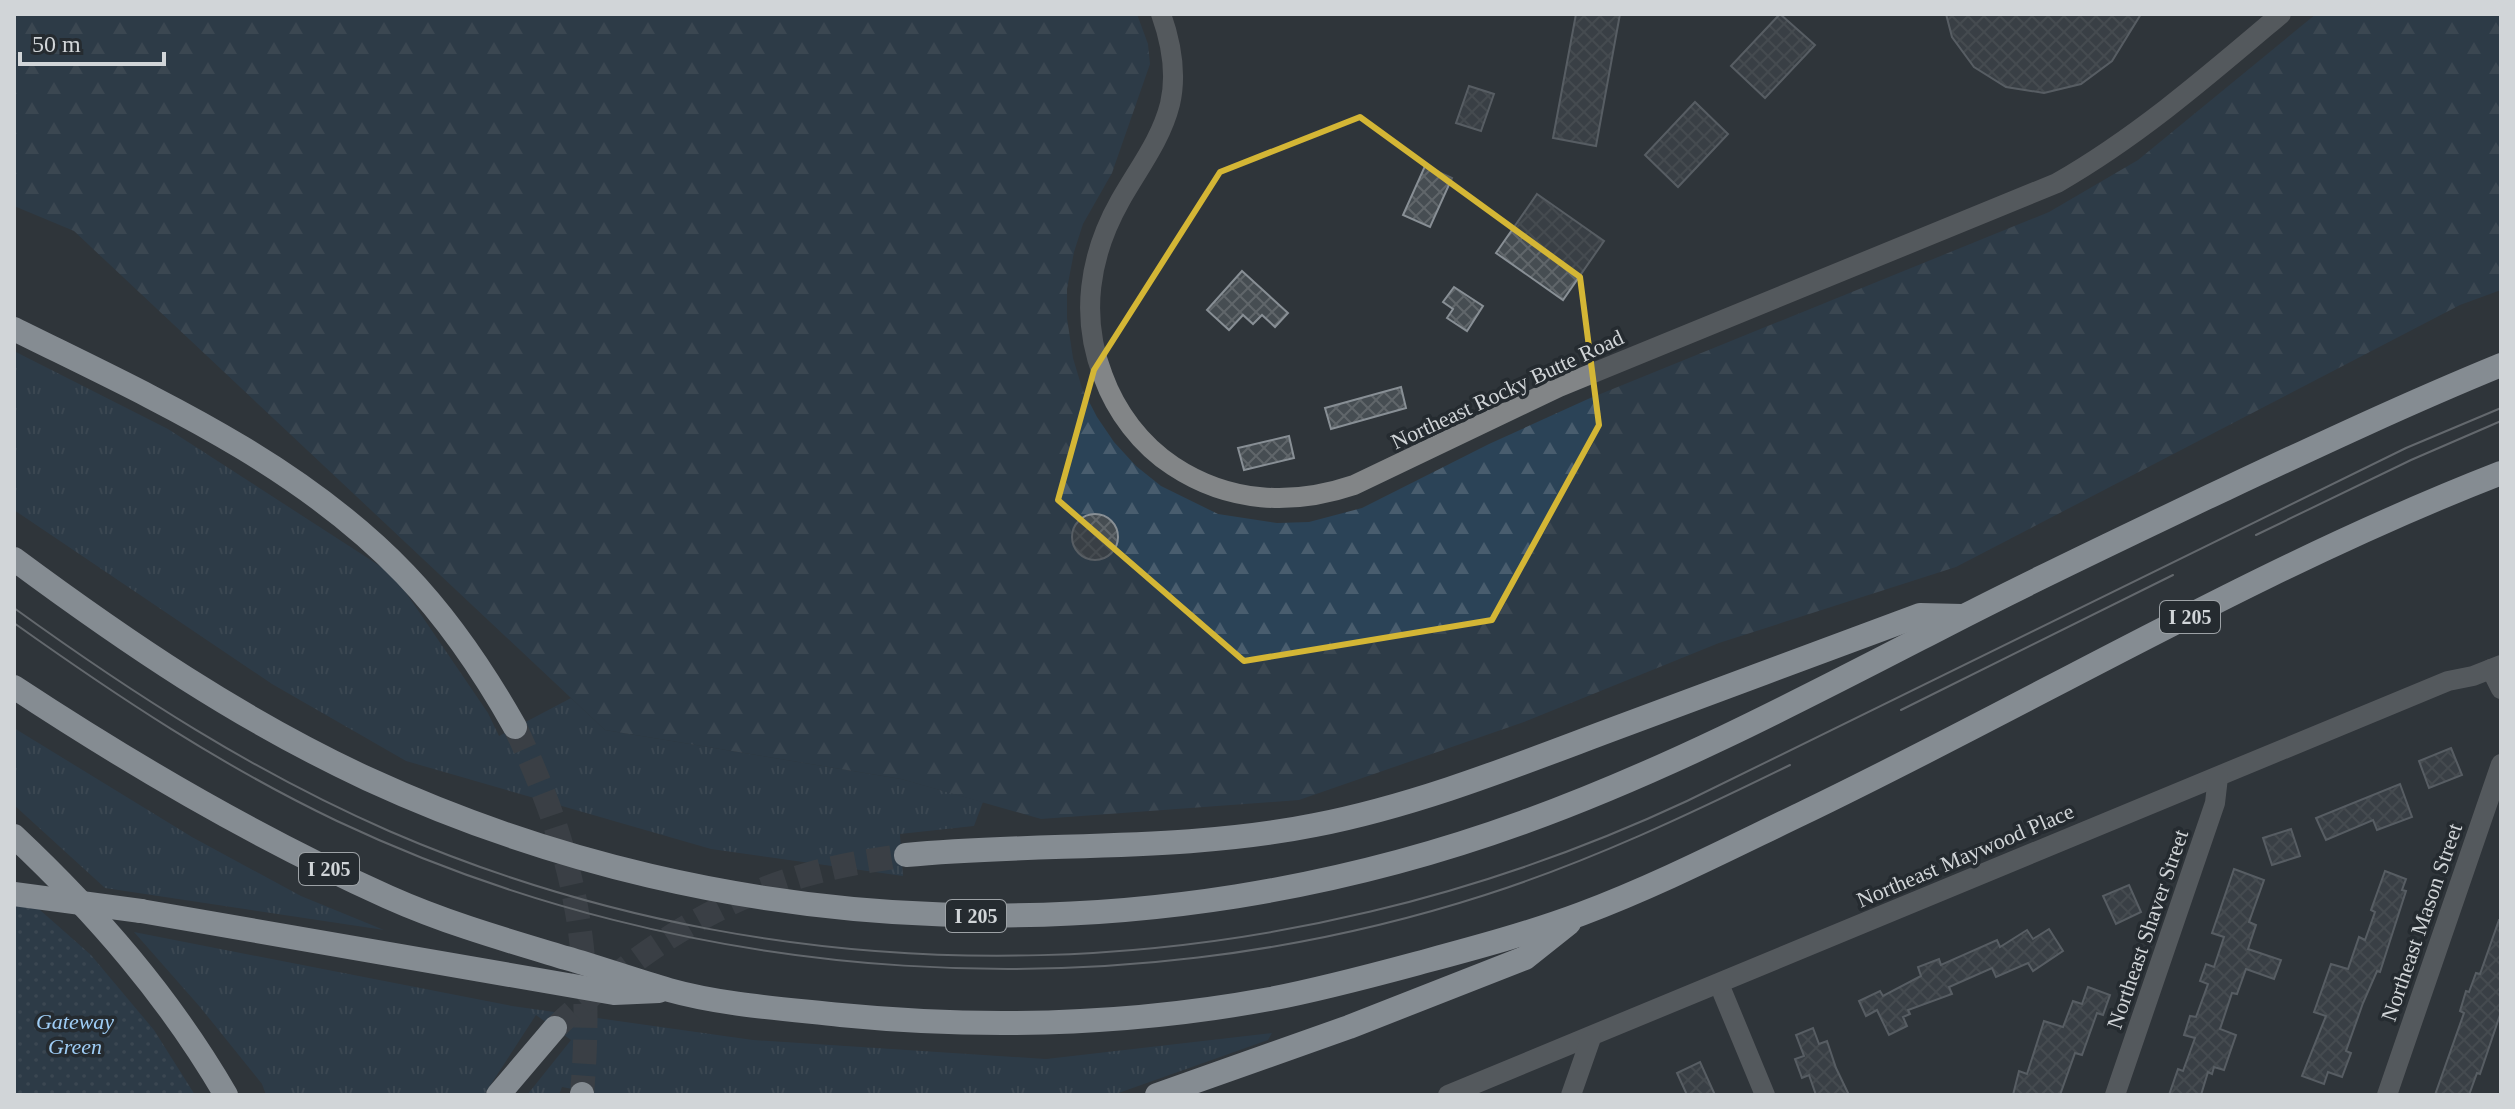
<svg xmlns="http://www.w3.org/2000/svg" width="2515" height="1109" font-family="Georgia,serif">
  <style>
    .grass { fill: url(#grass-tufts) }
    .forest { fill: url(#forest-firs) }
    .park { fill: url(#park-dots) }
    .building { fill: url(#building-cross-hatch); stroke: #888f95; stroke-width: 2 }
    .lines { fill: none; stroke-linecap: round; stroke-linejoin: round }
    .highway-tunnel { stroke: #474d52; stroke-width: 24; stroke-dasharray: 24 12; stroke-linecap: butt }
    .minor { stroke: #828587; stroke-width: 20 }
    .highway { stroke: #eef5fc; stroke-width: 24 }
    .tram { stroke: #a2a6aa; stroke-width: 2 }
    .highway-bridge { stroke: #eef5fc; stroke-width: 24 }
    .marked { fill: none; stroke: #d4b635; stroke-width: 6; stroke-linejoin: round }
    .labels { text-anchor: middle; stroke-width: 7; stroke-linejoin: round; paint-order: stroke }
    .shield { fill: #252b30; stroke: #9da2a6; stroke-width: 2 }
    .shield-label { font-size: 20px; font-weight: bold; fill: #d1d5d8 }
    .street-label { font-size: 22px; fill: #d1d5d8; stroke: #252b30 }
    .park-label { font-size: 22px; font-style: italic; fill: #9fcdf5; stroke: #252b30 }
  </style>
  <defs>
    <pattern id="grass-tufts" width="24" height="20" patternUnits="userSpaceOnUse" patternTransform="scale(2)"><rect width="24" height="20" fill="#2b4357"/><path d="M3 7l-1-3M5 7V3M7 7l1-3M15 17l-1-3M17 17v-4M19 17l1-3" fill="none" stroke="#495d6e"/></pattern>
    <pattern id="forest-firs" width="22" height="20" patternUnits="userSpaceOnUse" patternTransform="scale(2)"><rect width="22" height="20" fill="#2b4357"/><path d="M5 1l3.5 6h-7zM16 11l3.5 6h-7z" fill="#495d6e"/></pattern>
    <pattern id="park-dots" width="8" height="8" patternUnits="userSpaceOnUse" patternTransform="scale(2)"><rect width="8" height="8" fill="#2b4357"/><path d="M2 2h.1M6 6h.1" fill="none" stroke="#495d6e" stroke-width="1.8" stroke-linecap="round"/></pattern>
    <pattern id="building-cross-hatch" width="8" height="8" patternUnits="userSpaceOnUse" patternTransform="scale(2)"><rect width="8" height="8" fill="#464d52"/><path d="M0 0l8 8M0 8l8-8" fill="none" stroke="#60666a"/></pattern>
  </defs>
  <rect width="100%" height="100%" fill="#2f353a"/>
  <g class="grass">
    <path d="M14,351L168,429L394,575L488,713L499,736L571,698L605,730L901,779L983,802L974,826L900,834L903,876L711,849L406,761L272,684L14,510Z"/>
    <path d="M14,728L192,837L301,896L384,930L105,888L14,805Z"/>
    <path d="M134,932L512,1006L753,1040L1046,1059L1272,1033L1268,1040L1113,1095H604L562,1087L559,1095H527L571,1040L536,1015L484,1095H266L262,1084L200,1007Z"/>
  </g>
  <path class="forest" d="M14,14H1137L1148,44L1150,64L1112,173L1083,224L1074,252L1067,289V318L1073,358L1082,388L1097,417L1114,442L1136,466L1161,486L1218,514L1277,523L1309,522L1362,508L1489,444L1588,399L2049,212L2138,160L2316,14H2501V290L2460,305L1956,567L1719,643L1524,722L1299,800L1041,819L901,779L605,730L74,231L14,206Z"/>
  <path class="park" d="M14,887L91,955L154,1030L195,1095H14Z"/>
  <g class="building">
    <path d="M1576,14H1620L1596,146L1553,138Z"/>
    <path d="M1780,14L1815,45L1765,98L1731,66Z"/>
    <path d="M1946,14H2141L2112,61L2081,84L2044,93L2006,87L1974,67L1952,37Z"/>
    <path d="M1469,86L1494,94L1481,131L1456,123Z"/>
    <path d="M1695,102L1728,134L1678,187L1645,155Z"/>
    <path d="M1425,166L1452,178L1430,227L1403,215Z"/>
    <path d="M1537,194L1604,241L1563,300L1496,253Z"/>
    <path d="M1242,271L1288,313L1275,327L1262,315L1253,324L1243,315L1229,330L1207,310Z"/>
    <path d="M1454,287L1483,306L1467,331L1447,318L1453,309L1443,302Z"/>
    <path d="M1401,387L1406,408L1331,429L1325,408Z"/>
    <path d="M1289,436L1294,458L1244,470L1238,448Z"/>
    <circle cx="1095" cy="537" r="23"/>
    <path d="M2451,748L2462,775L2429,788L2419,761Z"/>
    <path d="M2400,784L2412,817L2377,830L2373,820L2326,840L2316,818Z"/>
    <path d="M2291,829L2300,856L2272,865L2263,838Z"/>
    <path d="M2234,869L2264,880L2249,922L2256,925L2248,949L2281,960L2274,979L2246,969L2237,994L2232,993L2220,1029L2236,1035L2224,1070L2214,1067L2212,1074L2208,1072L2201,1095H2169L2178,1069L2183,1071L2195,1038L2184,1035L2190,1016L2196,1017L2208,984L2200,981L2206,964L2214,967L2224,937L2212,933Z"/>
    <path d="M2385,871L2406,879L2402,890L2406,891L2380,972L2377,971L2363,1003L2346,1051L2351,1053L2342,1077L2328,1072L2324,1084L2302,1076L2326,1016L2314,1012L2331,964L2348,969L2359,937L2365,940L2375,912L2371,910Z"/>
    <path d="M2129,885L2141,912L2116,924L2103,896Z"/>
    <path d="M2499,920H2501V1012L2480,1074L2477,1073L2469,1095H2435L2464,1013L2460,1011L2466,991L2469,992L2476,973L2480,974Z"/>
    <path d="M2049,929L2063,951L2033,971L2028,963L1996,977L1992,968L1949,987L1952,994L1908,1010L1910,1014L1903,1017L1907,1026L1889,1035L1877,1010L1866,1016L1859,1001L1880,991L1883,996L1921,976L1918,967L1939,959L1941,965L1997,940L2000,947L2027,930L2033,939Z"/>
    <path d="M2088,987L2110,995L2103,1015L2097,1013L2082,1055L2075,1053L2060,1095H2013L2019,1071L2027,1074L2044,1021L2063,1027L2073,1001L2082,1004Z"/>
    <path d="M1813,1028L1819,1044L1827,1041L1836,1068L1849,1095H1816L1809,1075L1802,1078L1795,1059L1804,1056L1796,1035Z"/>
    <path d="M1700,1062L1715,1095H1687L1677,1073Z"/>
  </g>
  <g class="lines">
    <g class="highway-tunnel">
      <path d="M515,727C576,856 594,952 582,1094"/>
      <path d="M555,1028C628,959 711,901 809,874C841,865 874,860 906,855"/>
    </g>
    <g class="minor">
      <path d="M1161,14C1171,42 1177,74 1170,104C1161,140 1138,169 1120,201C1089,256 1080,317 1103,376C1116,412 1141,445 1173,466C1229,503 1292,506 1354,485L1559,387L2057,183C2139,136 2209,75 2281,14"/>
      <path d="M2491,669L2501,689"/>
      <path d="M1719,984L1765,1095"/>
      <path d="M1448,1095L2448,681L2473,676L2501,665"/>
      <path d="M1571,1095L1591,1038"/>
      <path d="M2115,1095L2215,803L2218,777"/>
      <path d="M2387,1095L2501,764"/>
    </g>
    <g class="highway">
      <path d="M14,329C151,397 298,462 405,574C449,620 484,672 515,727"/>
      <path d="M14,559C126,642 241,720 368,779C733,947 1149,958 1524,822C1676,767 1820,690 1964,616C2044,575 2125,537 2206,498C2304,452 2401,406 2501,365"/>
      <path d="M14,687C134,766 257,838 388,897C446,923 506,940 566,958C601,968 634,980 669,990C722,1005 786,1009 841,1015C984,1029 1129,1025 1270,999C1323,989 1374,975 1426,961C1478,947 1530,933 1581,914C1656,886 1728,849 1801,814C2034,702 2259,567 2501,473"/>
      <path d="M14,836C97,914 169,997 226,1095"/>
      <path d="M906,855C1042,842 1181,852 1315,825C1417,805 1512,767 1608,731C1712,692 1816,654 1920,615L1962,616"/>
      <path d="M141,911L614,993L659,991"/>
      <path d="M498,1095L555,1028"/>
      <path d="M582,1095V1094"/>
      <path d="M1157,1095L1349,1027L1525,958L1569,923"/>
    </g>
    <g class="tram">
      <path d="M2256,535L2411,460L2501,421"/>
      <path d="M14,608C133,694 254,772 389,831C805,1011 1279,992 1687,801L2406,448L2501,408"/>
      <path d="M14,623C118,697 222,766 337,821C691,988 1112,1015 1485,895C1591,861 1690,814 1790,765"/>
      <path d="M1901,710L2173,575"/>
    </g>
    <path class="highway-bridge" d="M14,894L141,911"/>
  </g>
  <path d="M0 0H2515V1109H0ZM1360,117L1580,277L1599,425L1492,620L1244,661L1058,500L1094,370L1220,172Z" fill="#2f353a" fill-opacity=".55" fill-rule="evenodd"/>
  <path class="marked" d="M1360,117L1580,277L1599,425L1492,620L1244,661L1058,500L1094,370L1220,172Z"/>
  <g class="labels">
    <g class="shield">
      <rect x="2160" y="601" width="60" height="32" rx="6"/>
      <rect x="299" y="853" width="60" height="32" rx="6"/>
      <rect x="946" y="900" width="60" height="32" rx="6"/>
    </g>
    <g class="shield-label">
      <text x="2190" y="624">I 205</text>
      <text x="329" y="876">I 205</text>
      <text x="976" y="923">I 205</text>
    </g>
    <g class="street-label">
      <text transform="translate(1507 389) rotate(-25)" y="8">Northeast Rocky Butte Road</text>
      <text transform="translate(1965 855) rotate(-23)" y="8">Northeast Maywood Place</text>
      <text transform="translate(2421 922) rotate(-71)" y="8">Northeast Mason Street</text>
      <text transform="translate(2147 929) rotate(-71)" y="8">Northeast Shaver Street</text>
    </g>
    <g class="park-label">
      <text x="75" y="1029">Gateway<tspan x="75" dy="25">Green</tspan></text>
    </g>
  </g>
  <rect width="2515" height="1109" fill="none" stroke="#d1d5d8" stroke-width="32"/>
  <path d="M20 52v12h144v-12" fill="none" stroke="#d1d5d8" stroke-width="4"/>
  <text x="32" y="52" font-size="24" fill="#d1d5d8" stroke="#252b30" stroke-width="6" paint-order="stroke">50 m</text>
</svg>
